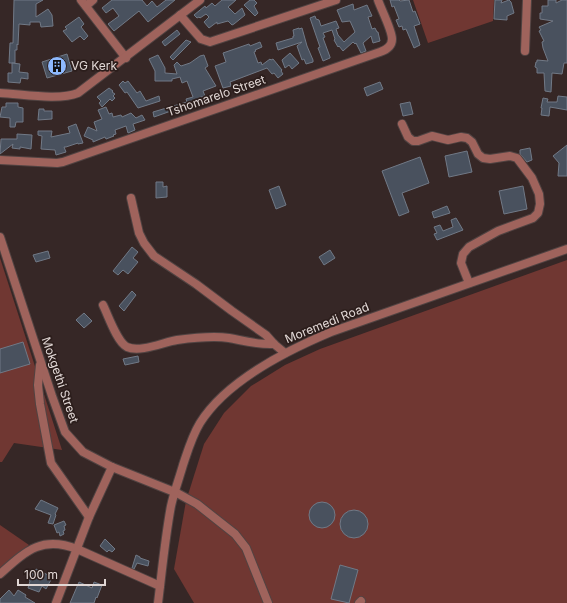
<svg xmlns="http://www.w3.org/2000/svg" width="567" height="603" font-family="Inter,sans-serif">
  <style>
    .green { fill: #703732 }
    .building { fill: #49515e; stroke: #717986 }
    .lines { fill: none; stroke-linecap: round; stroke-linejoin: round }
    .minor-casing { stroke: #514342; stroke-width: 10 }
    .minor { stroke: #9f635c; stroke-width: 8 }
    .labels { text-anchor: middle; stroke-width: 3.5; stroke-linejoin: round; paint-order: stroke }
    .poi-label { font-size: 12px; fill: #e1d7d5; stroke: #2c1e1c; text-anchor: start }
    .street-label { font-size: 12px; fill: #e1d7d5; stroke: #2c1e1c }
  </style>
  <rect width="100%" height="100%" fill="#362726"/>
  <g class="green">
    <path d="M413,0H494L493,21L428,43Z"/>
    <path d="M0,258L62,450L14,443L2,462H0Z"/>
    <path d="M567,260V603H194L174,569L186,501L204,444L224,413L251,386L285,365L320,349Z"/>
    <path d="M0,525L29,545L0,570Z"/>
  </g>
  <g class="building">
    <path d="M14,0H43L36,4V17L48,9L52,15L53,26L41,27L40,22H30V25L19,24L18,45L17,44V50H15V63H9L10,43H13Z"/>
    <path d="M112,0H142L147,6L152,1L157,7L166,0H175L148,22L139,11L114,31L108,24L119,16L113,8L106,13L102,8Z"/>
    <path d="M222,0H236L228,7L235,14L242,8L245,15L234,24L232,25L228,21L217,24V22L209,28L204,22L209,17L206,14L200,18L199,17L197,18L194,15L205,6L206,8L212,3L215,6Z"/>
    <path d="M250,0H254L257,3L254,6L258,13L255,16L244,5Z"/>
    <path d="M390,0H399L400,1L409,0L413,12L415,11L420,24L414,26L420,45L414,48L406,29L403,30L402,26L399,27L396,20L399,19L394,6L392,7Z"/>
    <path d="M495,0H502L501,3L509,0L511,2L514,13L507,16V20L494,19Z"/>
    <path d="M548,0H556V3L562,0H567V63H564L562,74L552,73L551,92L545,91L544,73H537V68L535,67L536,62H537V60L548,61L543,48L542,42L544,41L539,31L541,30L539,27L553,21L540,19V13H542V6H548Z"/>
    <path d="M353,4L354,10L367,5L372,16L368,17L372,29L375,28L377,32H378L380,41L373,43L371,36L363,43L366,51L361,53L356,43L355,44L353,42L343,51L339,46L338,47L334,40L335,39L332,30L323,33L325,37L323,38L330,57V58L323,61L318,48L320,47L310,18L315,16L316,19L319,20L321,26L336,21L339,28L336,29L338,35L344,42L355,32L350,21L342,22L337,10Z"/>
    <path d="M79,17L84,24L81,27L88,36L84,40L80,36L72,42L63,31L67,29L65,27Z"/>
    <path d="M299,28V29L302,28L307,46L313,60V62L306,64L304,59L302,60L297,46L302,42L278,50L276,43L293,38V36H294L293,30Z"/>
    <path d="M177,30L180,34L165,46L162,42Z"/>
    <path d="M186,40L191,42L173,60L170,57Z"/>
    <path d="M260,42L262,47L255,50L256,51L254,52L258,63L261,62L262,65L270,59L271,60L273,59L282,70L281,71L283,74L278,78L274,73L272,74L267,68L230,82L231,86L223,88L215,66L226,62L223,53L249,44L250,46Z"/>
    <path d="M290,53L299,63L292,69L289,65L285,68L282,60Z"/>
    <path d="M67,54L72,71L47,78L42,62Z"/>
    <path d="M158,55L165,68V73L177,74L174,65L177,62L181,66L190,63L200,56L204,55L208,66L205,68L216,86L203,91L205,96L198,98L199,105L172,113L171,111L154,117L153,112L187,102L186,99L193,97L187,81L182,83L180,77L172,79V81H155V71L149,59Z"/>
    <path d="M12,63L20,64L19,72L28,73V79L21,78L20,83L8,82V73H12Z"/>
    <path d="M123,81L125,83L128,81L137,93L140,91L146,101L159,96L160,101L138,108L127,92L125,93L119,85Z"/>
    <path d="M380,82L383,89L367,96L364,88Z"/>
    <path d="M109,88L113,91L112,92L115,94L113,96L115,98L112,101L110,99L102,107L99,103L101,101L97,97Z"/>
    <path d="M558,96L567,97V110L550,107L549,116L541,115L542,108H541L543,98L548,99L547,102H557Z"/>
    <path d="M410,102L413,114L403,116L400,104Z"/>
    <path d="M6,103H18V107L23,108V122H16L15,127H10V118L0,117L2,107H6Z"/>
    <path d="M106,107L109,114L112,113L113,117L121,115L122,117L131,113L136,118L142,115L145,120L133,124L135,130L128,133L126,126L115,130L116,134L113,135L114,136L106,139L105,137L93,142V140L84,136L88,127L97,131L94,122L102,119L98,110Z"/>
    <path d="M39,109H44V111H52V119L38,120Z"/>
    <path d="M76,124L83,143L78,144V143L66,147H64L66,152L56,155L55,150L41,149L42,136L38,135V131H52L51,137L70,133L68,127Z"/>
    <path d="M17,134L32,135L31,149L20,147V149L12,148L13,144L0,154L1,139H17Z"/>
    <path d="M567,145V176H558L559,163L553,156Z"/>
    <path d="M530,148L532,160L527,162L520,154V150Z"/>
    <path d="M467,151L472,172L449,177L445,156Z"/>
    <path d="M420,157L429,183L402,193L409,212L399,216L382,171Z"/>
    <path d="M156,182H163V187L167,186V197L156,198Z"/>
    <path d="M279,186L286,205L276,209L269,190Z"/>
    <path d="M523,186L527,209L504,214L499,191Z"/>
    <path d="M447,206L450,213L434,218L432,212Z"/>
    <path d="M456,218L463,230L437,240L434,234L437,233L434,227L440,225L443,231L453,227L451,220Z"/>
    <path d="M132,247L138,252L133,258L138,262L128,274L123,270L118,275L113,271Z"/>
    <path d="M330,250L335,258L324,265L319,257Z"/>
    <path d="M48,251L50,258L36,262L33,255Z"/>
    <path d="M132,291L136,295L124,311L119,306Z"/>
    <path d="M84,313L92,321L84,328L76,320Z"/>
    <path d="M23,342L30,364L0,373V349Z"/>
    <path d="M138,356L139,362L125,365L123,359Z"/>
    <path d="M41,500L58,508L55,514L56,515L53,524L48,523L51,515L35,509Z"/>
    <circle cx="322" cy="515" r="13"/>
    <circle cx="354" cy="524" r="14"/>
    <path d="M64,521L66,525L64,526L65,530L63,531L64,534L60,536L59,532L57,533L54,525Z"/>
    <path d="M105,539L115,549L112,552L109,550L107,552L100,546Z"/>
    <path d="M136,555L140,557V558L149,561L148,566L137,563L134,569L132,568Z"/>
    <path d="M340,565L358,570L349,603L331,599Z"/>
    <path d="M36,569L48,575L49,573L53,576L46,589L42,586L39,592L28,588L30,581L28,579Z"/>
    <path d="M79,582L92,588L94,582L102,585L97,598L96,597L94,603H70Z"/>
    <path d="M9,590L14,596L18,590L26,595L25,597L35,603H0V599Z"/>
  </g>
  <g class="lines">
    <defs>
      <g id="minor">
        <path d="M81,0L126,58"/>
        <path d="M86,6L93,0"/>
        <path d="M180,15L201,39L210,42L336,0"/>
        <path d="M525,51L527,0"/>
        <path d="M0,93C22,94 59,101 78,93L200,0"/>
        <path d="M402,124L408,137L413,141H418L432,136L448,140L461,137L467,138L472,142L478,154L483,158L490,159L510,156L517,158L532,178L539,194L540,204L538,213L533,218L498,231L469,247L463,254L461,263L469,283"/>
        <path d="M0,160L57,163L63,162L380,52C386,50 392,46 392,39C392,30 381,9 378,0"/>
        <path d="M131,198L139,233L144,243L154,256L196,284L232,311L266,335L274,344L285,353"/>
        <path d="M0,237L52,396L65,432L83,452L112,467L177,493L197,504L235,534L246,548L268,603"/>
        <path d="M103,305C108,315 117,342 127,347C140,353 164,342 177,340C192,338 215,336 229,338C245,341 259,345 274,344"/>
        <path d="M40,365L38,385L40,404L51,463L89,517"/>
        <path d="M0,574C25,552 41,535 77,549L160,586"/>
        <path d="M56,603L89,517L112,467"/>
        <path d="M158,603C162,571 165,538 171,506C174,492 179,479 183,465C188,450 192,436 200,423C226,381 288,350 331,332L567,249"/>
        <path d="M359,603L361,601"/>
      </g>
    </defs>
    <use href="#minor" class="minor-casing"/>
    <use href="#minor" class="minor"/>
  </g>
  <defs>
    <symbol id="building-disc" viewBox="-11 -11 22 22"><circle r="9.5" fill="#8eb9fd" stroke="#2c1e1c"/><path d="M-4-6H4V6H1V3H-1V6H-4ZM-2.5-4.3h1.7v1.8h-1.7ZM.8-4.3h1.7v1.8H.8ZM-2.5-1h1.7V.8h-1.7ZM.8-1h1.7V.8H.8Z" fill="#111"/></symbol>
  </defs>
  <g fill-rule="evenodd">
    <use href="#building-disc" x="46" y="55" width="22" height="22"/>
  </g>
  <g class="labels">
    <g class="poi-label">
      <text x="71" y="70">VG Kerk</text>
    </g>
    <g class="street-label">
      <text transform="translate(216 96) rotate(-19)" y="4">Tshomarelo Street</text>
      <text transform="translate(327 323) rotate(-22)" y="4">Moremedi Road</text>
      <text transform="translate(60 380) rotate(71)" y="4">Mokgethi Street</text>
    </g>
  </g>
  <path d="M18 579v6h87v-6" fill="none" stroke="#e1d7d5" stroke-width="2"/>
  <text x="24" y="579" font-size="12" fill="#e1d7d5" stroke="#2c1e1c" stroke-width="3" paint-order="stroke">100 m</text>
</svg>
